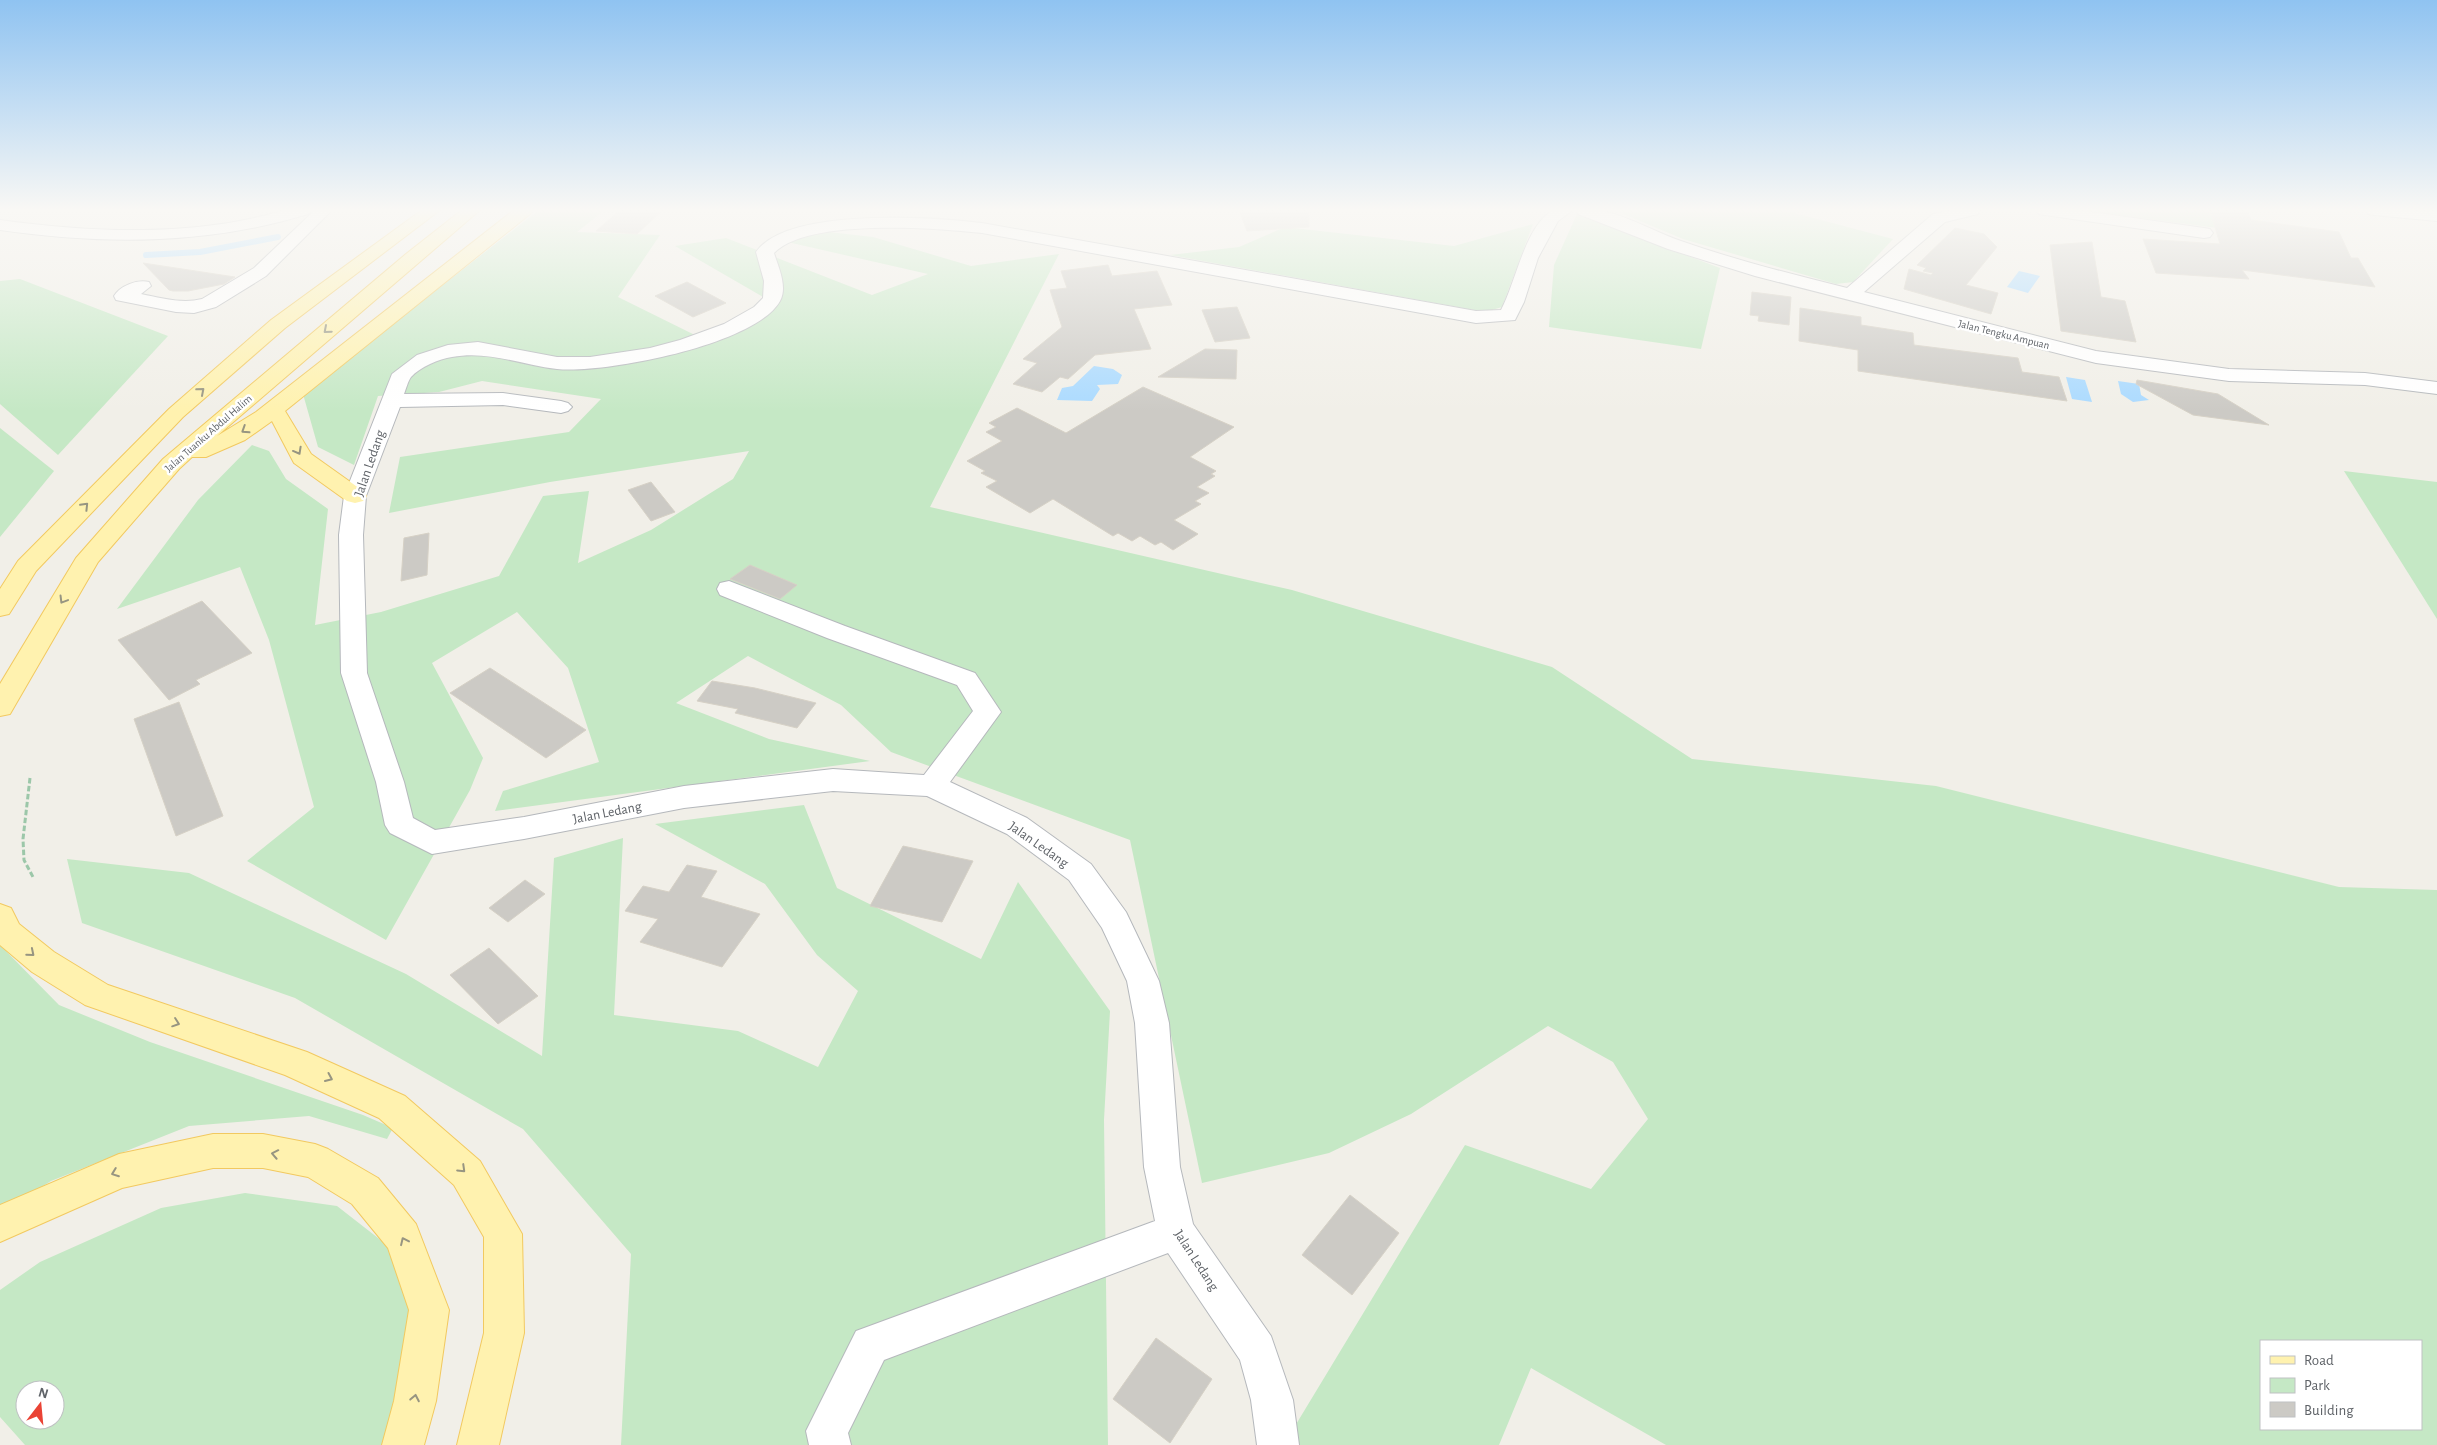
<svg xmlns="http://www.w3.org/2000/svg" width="2437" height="1445" font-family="'Alegreya Sans',sans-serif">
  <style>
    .green { fill: #c5e8c5; fill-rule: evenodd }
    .water { fill: #aadaff }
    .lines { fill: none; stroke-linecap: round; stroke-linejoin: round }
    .stream { stroke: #aadaff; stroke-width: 6 }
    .building { fill: #cccac5; stroke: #d6d1c6 }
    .minor-casing { stroke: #b5b8bc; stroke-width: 2 }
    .major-casing { stroke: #f2c960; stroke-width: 2 }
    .path { stroke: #9cc7a9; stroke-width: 3; stroke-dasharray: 5.5 2.5; stroke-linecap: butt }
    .minor { fill: #fff; fill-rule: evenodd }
    .major { fill: #fff2af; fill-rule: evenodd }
    .oneway { stroke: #979581 }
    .labels { text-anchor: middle; stroke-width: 5; stroke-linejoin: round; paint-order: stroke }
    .far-street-label { font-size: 11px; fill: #5f6368; stroke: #fff }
    .street-label { font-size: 14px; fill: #5f6368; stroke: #fff }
  </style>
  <rect width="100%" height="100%" fill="#f1efe8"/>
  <g class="green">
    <path d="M539,210H605L577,232L660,235L618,297L707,341L775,304L675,246L726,238L872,295L928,274L783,241L820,231L873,237L971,266L1059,254L930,507L1292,590L1552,667L1692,759L1936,786L2339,887L2437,890V1445H1666L1531,1368L1499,1445H1299L1295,1426L1465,1145L1591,1189L1648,1119L1613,1062L1548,1026L1411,1114L1329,1153L1202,1183L1130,840L891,752L841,705L748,656L676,703L769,739L870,761L495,811L503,791L599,762L568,668L517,612L432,663L483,758L470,790L386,940L247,861L314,807L269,640L240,567L117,609L198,500L252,445L269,451L286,479L328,509L315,625L381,612L499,576L543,496L589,491L578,563L651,530L733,479L749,451L550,482L389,513L400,457L569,432L601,399L482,381L439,392L378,396L354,465L318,447L303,394ZM2261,1341H2421V1429H2261Z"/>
    <path d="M1614,210H1783L1893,239L1853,282L1836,284L1683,239Z"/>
    <path d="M2080,210H2221L2240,231Z"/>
    <path d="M1577,214L1720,268L1701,349L1549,327L1554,265Z"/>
    <path d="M1533,224L1502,307L1485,312L1170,255L1239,247L1285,227L1454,246Z"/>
    <path d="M20,279L168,336L58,455L0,404V281Z"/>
    <path d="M0,428L54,471L0,537Z"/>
    <path d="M2344,471L2437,482V619Z"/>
    <path d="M804,805L837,888L981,959L1018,882L1110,1011L1104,1120L1108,1445H621L631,1254L523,1129L295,998L82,923L67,859L189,873L406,974L542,1056L554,858L623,838L614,1015L738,1031L818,1067L858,991L817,955L765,884L655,824Z"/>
    <path d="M0,945L59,1005L150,1042L363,1115L393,1128L387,1139L309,1116L189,1126L51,1181L0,1213Z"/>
    <path d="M245,1193L337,1206L396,1252L415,1338L406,1445H25L0,1417V1290L40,1262L161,1208ZM25,1390H55V1420H25Z"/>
  </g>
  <g class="water">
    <path d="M2019,271L2040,276L2028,293L2007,287Z"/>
    <path d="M1094,366L1113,369L1122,375L1118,384L1097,385L1100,389L1092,401L1057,400L1062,388L1073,386Z"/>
    <path d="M2066,377L2085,380L2092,402L2072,399Z"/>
    <path d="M2118,381L2139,384L2141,395L2149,400L2133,402L2121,394Z"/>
  </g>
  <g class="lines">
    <path class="stream" d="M146,255L200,252L278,237"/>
  </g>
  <g class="building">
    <path d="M620,210H663L637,234L596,231Z"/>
    <path d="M1239,210H1309V227L1247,231Z"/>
    <path d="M2210,210H2247L2251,220L2339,232L2351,258H2358L2375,287L2242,270L2249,279L2156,273L2143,239L2220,244Z"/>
    <path d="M1955,228L1984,234L1997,247L1966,285L1998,293L1991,314L1904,289L1909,269L1931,275L1933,273L1923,271L1926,268L1917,265Z"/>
    <path d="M2092,242L2101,297L2125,301L2136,342L2061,331L2050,245Z"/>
    <path d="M143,263L235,277L224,284L188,291H173L169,290Z"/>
    <path d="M1108,265L1112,276L1157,271L1172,305L1134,309L1151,349L1095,355L1068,379L1060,377L1042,392L1013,384L1037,363L1023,359L1062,327L1050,290L1067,288L1061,271Z"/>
    <path d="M687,282L726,303L693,317L655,296Z"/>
    <path d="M1752,292L1791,297L1789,325L1758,321L1759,316L1750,315Z"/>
    <path d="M1237,307L1250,338L1215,342L1202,310Z"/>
    <path d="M1800,308L1861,317V325L1913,333L1914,345L2018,358L2022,372L2059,377L2067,401L1858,371V350L1799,341Z"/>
    <path d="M1205,349L1237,350L1236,379L1158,377Z"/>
    <path d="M2137,380L2218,394L2269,425L2193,415L2136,384Z"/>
    <path d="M1143,387L1234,427L1190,457L1216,471L1211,474L1215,476L1197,487L1209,493L1195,501L1201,504L1174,520L1198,534L1173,550L1161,542L1155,545L1140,536L1132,541L1118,533L1113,536L1053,499L1030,513L986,487L997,481L981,473L985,471L967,461L1002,441L986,432L996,427L989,423L1017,408L1066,433Z"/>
    <path d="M651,482L675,512L651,521L628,490Z"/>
    <path d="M429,533L427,575L401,581L404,538Z"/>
    <path d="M750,565L797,585L780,599L730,579Z"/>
    <path d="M202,601L252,653L196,680L200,684L169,700L118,640Z"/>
    <path d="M490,668L586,730L546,758L450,693Z"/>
    <path d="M712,681L755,688L816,703L797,728L735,713L738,709L697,701Z"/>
    <path d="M179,702L223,816L176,836L134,719Z"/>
    <path d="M903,846L973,861L942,922L870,906Z"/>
    <path d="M687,865L717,871L701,897L760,914L722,967L640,942L658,919L625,911L643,886L669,892Z"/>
    <path d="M525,880L545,894L508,922L489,908Z"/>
    <path d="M489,948L538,996L498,1024L450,975Z"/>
    <path d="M1350,1195L1399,1233L1352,1295L1302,1255Z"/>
    <path d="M1156,1338L1212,1379L1170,1443L1113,1399Z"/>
  </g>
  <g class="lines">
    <defs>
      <g id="minor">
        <path d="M286,210H310L308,214C207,245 104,245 0,230V220C94,233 194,237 286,210Z"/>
        <path d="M315,210H332L266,276L216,307L194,313L176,312L116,300L114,296C120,286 137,279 149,282L151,286L141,294C161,298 182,304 202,299L254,268Z"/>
        <path d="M1553,210H1573L1558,221L1538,258L1524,302L1515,320L1476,323L982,233C935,228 808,218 774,253C778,266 788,287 780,301C756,345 604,374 557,369C521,365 488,350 452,357C439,359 420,367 411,377C408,381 406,389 404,394L503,393L561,401L568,403L572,407L568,411L561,413L503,405L400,407L366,496L363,535L367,673L404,782L413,818L435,830L524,817L684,786L833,769L924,775L973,711L957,685L827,638L720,595L717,589L720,583L729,581L845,626L975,673L1001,712L950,782L1027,818L1091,864L1126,912L1159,981L1169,1023L1180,1167L1193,1224L1271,1336L1293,1400L1299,1445H1257L1251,1400L1240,1360L1168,1253L884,1360L848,1433L851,1445H809L806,1431L856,1331L1155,1221L1144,1167L1135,1023L1127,981L1102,928L1069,880L1007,834L927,796L833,791L684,808L524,839L432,854L390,833L385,825L376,782L341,673L339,535L344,496L392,374L417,355L448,345L478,342L557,357H590L650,348L680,340L724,324L754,307L763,298L764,281L756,252C787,207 932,217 982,223L1476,311L1501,310C1516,282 1525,226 1553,210Z"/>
        <path d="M1576,210C1611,205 1648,230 1681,241C1735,260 1791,274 1847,288L1933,214L1953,210H1980L1978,214L1945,222L1864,292L2096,351L2229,369L2365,373L2437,382V394L2365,385L2229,381L2096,363L1755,276L1668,249L1578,214Z"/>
        <path d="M2037,210H2077L2204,228L2210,229L2213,233L2210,237L2204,238L2045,215L2039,214Z"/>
        <path d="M2366,210L2437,211V221L2374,215L2368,214Z"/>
      </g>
      <g id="major">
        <path d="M422,210H440L285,328L183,417L36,571L9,614L0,616V589L18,561L169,409L271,320Z"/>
        <path d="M462,210H480L217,436L256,412L514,210H532L530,214L285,411L311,454L363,491L366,496L363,501L355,503L347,501L294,463L272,421L245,440L206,457H192L179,469L98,562L10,714L0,716V684L76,558L163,459L406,254Z"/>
        <path d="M0,904L11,908L19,924L54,952L108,985L307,1052L405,1096L480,1161L522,1234L524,1333L499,1445H457L484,1333V1237L454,1185L379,1118L285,1075L85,1005L32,972L0,945Z"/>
        <path d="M213,1134H263L315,1144L328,1149L378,1178L416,1224L449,1310L436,1401L424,1445H382L394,1401L409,1310L388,1248L352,1204L308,1177L263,1168H213L122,1188L0,1242V1205L119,1154Z"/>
      </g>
    </defs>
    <use href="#minor" class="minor-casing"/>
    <use href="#major" class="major-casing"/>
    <path class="path" d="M30,778L23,839L24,860L33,877"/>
    <use href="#minor" class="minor"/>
    <use href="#major" class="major"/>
  </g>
  <defs><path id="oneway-chevron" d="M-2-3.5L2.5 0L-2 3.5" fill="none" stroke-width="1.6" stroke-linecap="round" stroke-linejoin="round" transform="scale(1.25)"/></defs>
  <g class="oneway">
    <use href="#oneway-chevron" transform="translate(327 330) rotate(139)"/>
    <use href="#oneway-chevron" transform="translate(201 391) rotate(-41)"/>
    <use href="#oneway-chevron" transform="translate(245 430) rotate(147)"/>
    <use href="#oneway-chevron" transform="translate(298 451) rotate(61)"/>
    <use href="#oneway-chevron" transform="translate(85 506) rotate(-46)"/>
    <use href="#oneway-chevron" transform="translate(63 600) rotate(121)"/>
    <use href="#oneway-chevron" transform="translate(31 953) rotate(40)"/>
    <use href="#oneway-chevron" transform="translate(176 1023) rotate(19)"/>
    <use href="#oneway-chevron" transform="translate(329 1078) rotate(24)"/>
    <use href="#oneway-chevron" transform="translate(275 1154) rotate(-169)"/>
    <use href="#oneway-chevron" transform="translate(462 1169) rotate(44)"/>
    <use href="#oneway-chevron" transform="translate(115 1173) rotate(159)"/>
    <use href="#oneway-chevron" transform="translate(404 1241) rotate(-115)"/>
    <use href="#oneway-chevron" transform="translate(415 1398) rotate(-79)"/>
  </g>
  <linearGradient id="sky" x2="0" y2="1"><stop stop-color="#8fc3f1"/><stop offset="0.51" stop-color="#f9f8f5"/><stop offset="1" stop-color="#f9f8f5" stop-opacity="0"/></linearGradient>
  <rect width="2437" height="412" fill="url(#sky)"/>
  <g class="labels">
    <g class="far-street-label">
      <text transform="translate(2004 334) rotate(14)" y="4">Jalan Tengku Ampuan</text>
      <text transform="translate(208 433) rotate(-41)" y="4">Jalan Tuanku Abdul Halim</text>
    </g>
    <g class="street-label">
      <text transform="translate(369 463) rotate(-71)" y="5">Jalan Ledang</text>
      <text transform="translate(607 812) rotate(-11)" y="5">Jalan Ledang</text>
      <text transform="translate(1039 844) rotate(35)" y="5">Jalan Ledang</text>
      <text transform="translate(1197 1260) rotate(57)" y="5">Jalan Ledang</text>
    </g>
  </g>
  <rect x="2260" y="1340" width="162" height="90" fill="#ffffff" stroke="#bfc1c3"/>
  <rect x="2270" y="1356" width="25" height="8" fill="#fff2af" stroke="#bfc1c3"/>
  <text x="2304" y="1365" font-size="15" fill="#5f6368">Road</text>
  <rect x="2270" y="1378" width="25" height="15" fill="#c5e8c5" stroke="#bfc1c3"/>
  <text x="2304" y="1390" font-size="15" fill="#5f6368">Park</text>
  <rect x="2270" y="1402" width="25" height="15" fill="#cccac5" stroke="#bfc1c3"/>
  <text x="2304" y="1415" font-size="15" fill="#5f6368">Building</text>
  <g transform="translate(40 1405) rotate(16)"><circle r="24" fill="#ffffff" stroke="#bfc1c3"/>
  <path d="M0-4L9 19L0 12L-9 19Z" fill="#ea4335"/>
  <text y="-8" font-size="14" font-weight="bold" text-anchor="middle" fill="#5f6368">N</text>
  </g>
</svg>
